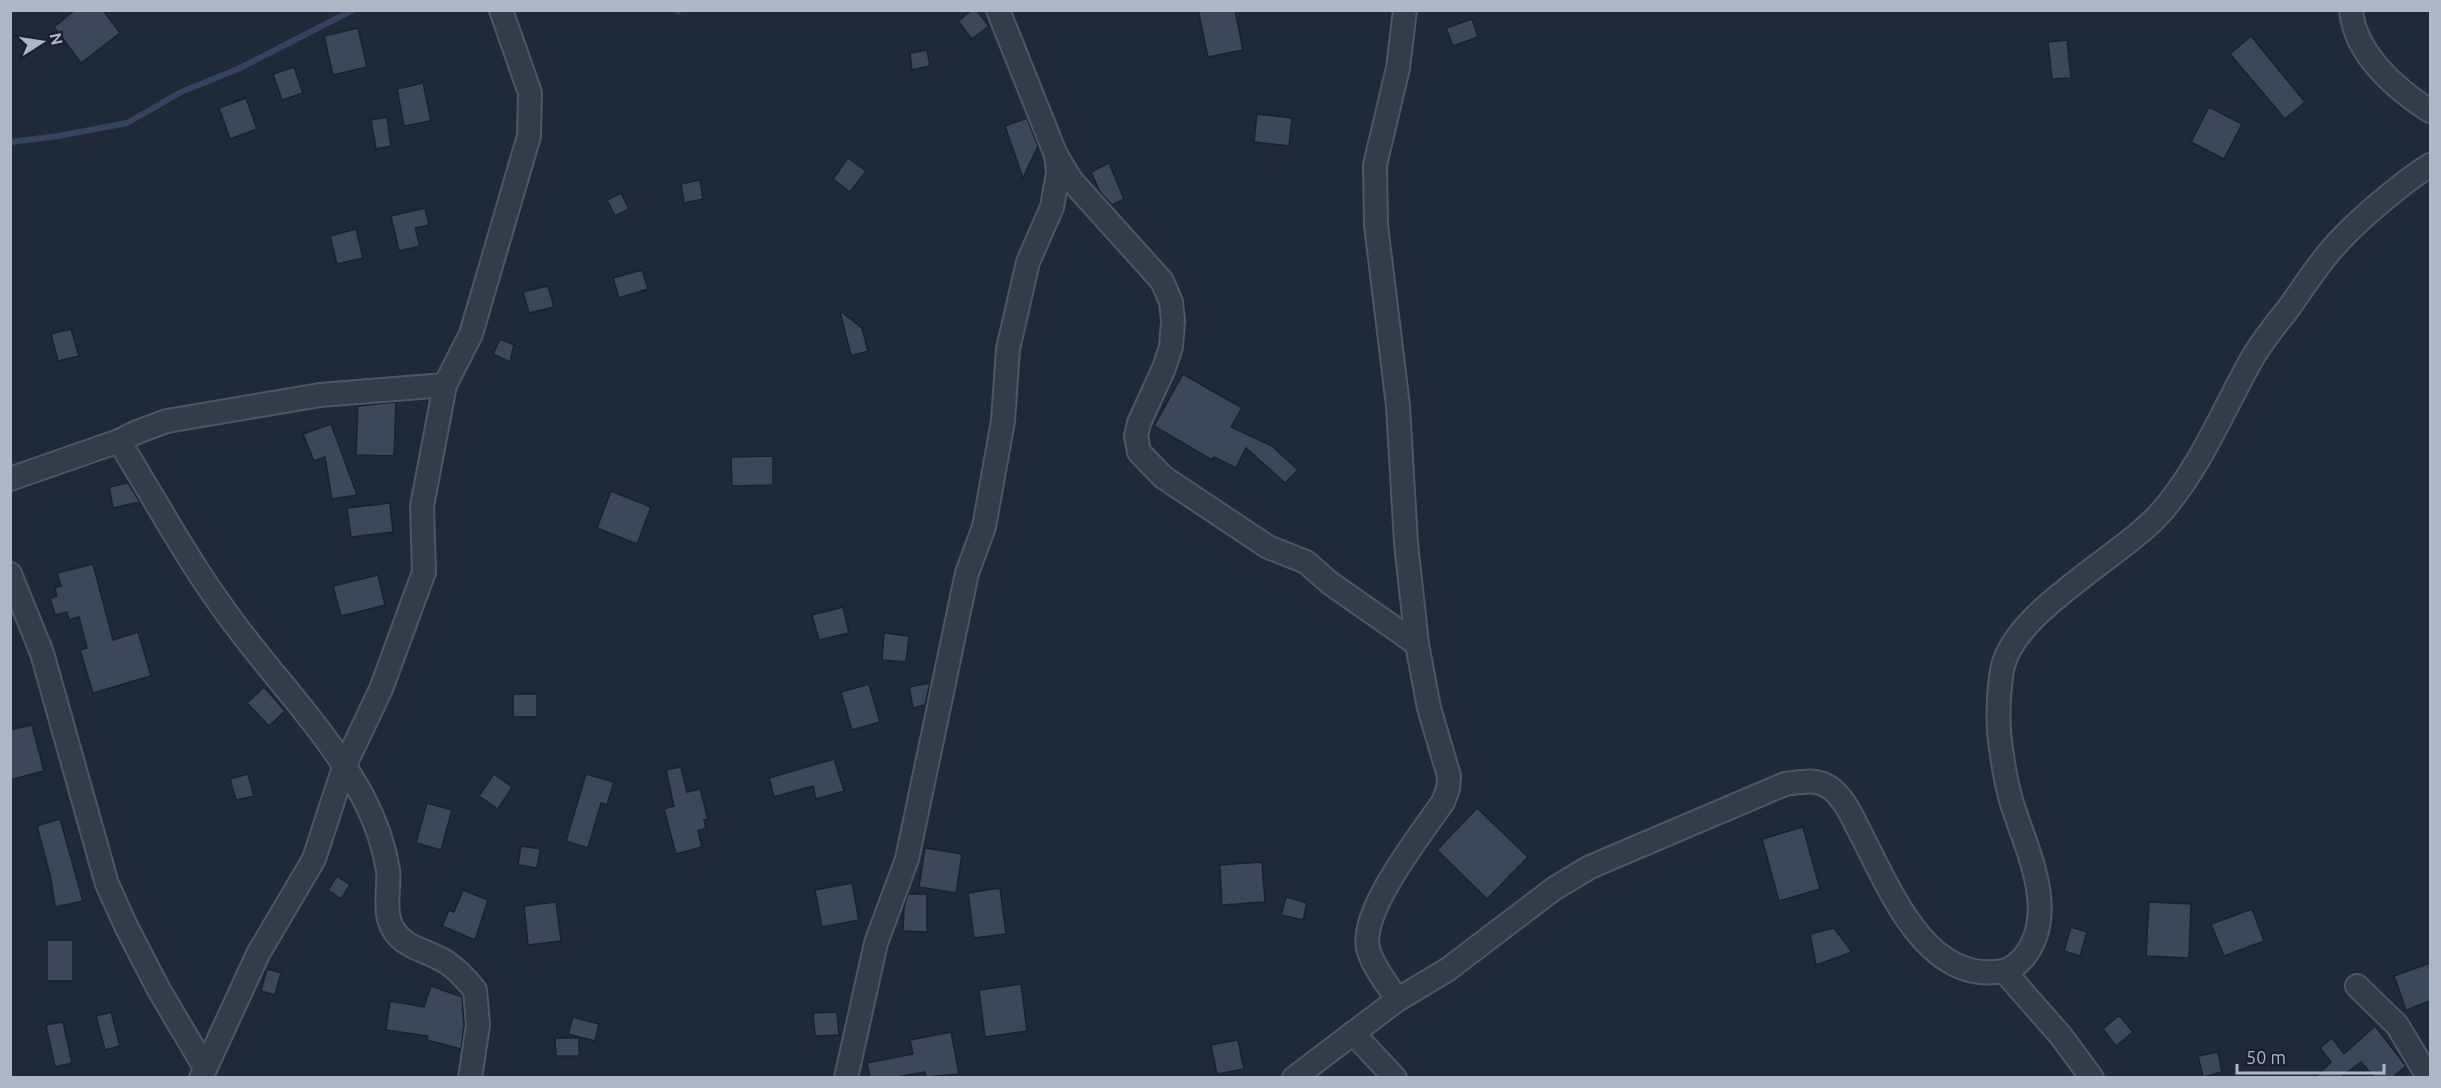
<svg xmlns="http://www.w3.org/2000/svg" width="2441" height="1088" font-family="Ubuntu,sans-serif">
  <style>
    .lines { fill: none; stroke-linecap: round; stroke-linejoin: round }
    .stream { stroke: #344360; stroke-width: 6 }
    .building { fill: #3c4759; stroke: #1b222f; stroke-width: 1.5 }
    .minor-casing { stroke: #4f5663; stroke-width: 26 }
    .minor { stroke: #343b49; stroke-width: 22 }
  </style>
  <rect width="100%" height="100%" fill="#202938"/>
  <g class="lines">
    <g class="stream">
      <path d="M678,10V11"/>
      <path d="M10,142L58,136L127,123L181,92L238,69L353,10"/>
    </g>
  </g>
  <g class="building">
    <path d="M75,10H103L120,33L81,63L54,27Z"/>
    <path d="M972,10H976L989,26L972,39L958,21Z"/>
    <path d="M1198,10H1235L1243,50L1208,57Z"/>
    <path d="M1472,19L1478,37L1453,46L1446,28Z"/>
    <path d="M358,28L367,67L333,75L324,36Z"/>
    <path d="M2251,36L2305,102L2285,119L2230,54Z"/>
    <path d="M2067,40L2071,78L2052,79L2048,42Z"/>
    <path d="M927,50L930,66L912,70L910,53Z"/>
    <path d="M294,67L303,93L282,100L273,74Z"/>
    <path d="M423,83L431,121L404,126L397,89Z"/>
    <path d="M246,98L257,129L230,139L219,108Z"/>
    <path d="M2209,107L2242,124L2224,159L2191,142Z"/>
    <path d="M1257,114L1292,118L1289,146L1254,142Z"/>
    <path d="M387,117L391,146L376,149L371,120Z"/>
    <path d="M1027,118L1038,146L1023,178L1005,126Z"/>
    <path d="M848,158L866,171L850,192L833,179Z"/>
    <path d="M1109,163L1124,199L1112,205L1100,192L1091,172Z"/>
    <path d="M700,180L703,199L684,203L681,184Z"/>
    <path d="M621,193L629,209L615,216L607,200Z"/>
    <path d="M425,208L429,225L415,228L420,246L399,251L391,216Z"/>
    <path d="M356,229L363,258L337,264L330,236Z"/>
    <path d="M642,270L648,289L619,298L613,278Z"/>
    <path d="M548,286L554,307L529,313L523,292Z"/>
    <path d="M840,311L862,328L868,351L851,356Z"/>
    <path d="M71,329L79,356L58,361L51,334Z"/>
    <path d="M500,339L514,345L510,362L493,354Z"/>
    <path d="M1183,374L1242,408L1231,427L1272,446L1298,470L1285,483L1246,448L1236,468L1214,457L1212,460L1154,426Z"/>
    <path d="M396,402L394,456L356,455L358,406Z"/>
    <path d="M331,424L357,495L332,499L325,457L314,461L303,434Z"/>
    <path d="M773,456V485L732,486L731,457Z"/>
    <path d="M128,483L140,502L113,508L109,487Z"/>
    <path d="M611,491L651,507L637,544L597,528Z"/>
    <path d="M390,503L393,532L351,537L347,508Z"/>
    <path d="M93,564L113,640L138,632L151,676L93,693L80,650L87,648L79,617L69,620L67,612L55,615L50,598L57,596L55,588L61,586L57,573Z"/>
    <path d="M378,575L385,605L341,616L333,586Z"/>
    <path d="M843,607L849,633L819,640L812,615Z"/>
    <path d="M884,633L909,636L906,662L882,660Z"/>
    <path d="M930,683L925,705L913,708L909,687Z"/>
    <path d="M869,684L880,722L852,730L841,692Z"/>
    <path d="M264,687L285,711L269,726L247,703Z"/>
    <rect x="513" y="694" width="24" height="23"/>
    <path d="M32,725L44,771L10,780V730Z"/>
    <path d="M834,759L844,791L816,799L813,786L774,797L769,778Z"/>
    <path d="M681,767L687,792L700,789L708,819L704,820L706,828L698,831L702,847L676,854L664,809L674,806L666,770Z"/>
    <path d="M248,774L254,796L236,800L230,779Z"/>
    <path d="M494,774L512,787L498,809L479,796Z"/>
    <path d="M586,774L614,782L607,805L601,803L588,848L566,841Z"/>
    <path d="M427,803L452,810L441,850L416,843Z"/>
    <path d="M1477,808L1528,857L1487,899L1437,850Z"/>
    <path d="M60,819L83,901L55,907L51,879L37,826Z"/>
    <path d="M1803,827L1820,889L1779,901L1762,839Z"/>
    <path d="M521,846L540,849L537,868L518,865Z"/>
    <path d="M925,848L962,854L956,893L919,887Z"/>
    <path d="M1262,862L1265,902L1222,905L1220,865Z"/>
    <path d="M337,876L350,885L341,899L328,890Z"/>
    <path d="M852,883L859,920L822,927L815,890Z"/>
    <path d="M1000,888L1006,934L974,938L968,893Z"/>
    <path d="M463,890L488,900L475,940L442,926L449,910L454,912Z"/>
    <path d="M908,894H927V932L903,931L904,907Z"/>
    <path d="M1286,897L1307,903L1303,920L1281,915Z"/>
    <path d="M556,902L561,941L528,945L524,906Z"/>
    <path d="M2149,902L2191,904L2189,958L2146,956Z"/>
    <path d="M2252,909L2264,941L2224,956L2211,924Z"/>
    <path d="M2071,927L2087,932L2080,956L2064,951Z"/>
    <path d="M1834,928L1852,952L1816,965L1810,934Z"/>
    <rect x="47" y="940" width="26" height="41"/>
    <path d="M2430,963V1001L2406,1010L2394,976Z"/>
    <path d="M267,969L281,973L275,995L261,991Z"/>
    <path d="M1021,984L1027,1031L985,1037L979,990Z"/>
    <path d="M431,986L462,997L464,1025L461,1049L427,1040L428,1036L386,1030L390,1001L424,1007Z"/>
    <path d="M111,1012L120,1046L105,1050L96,1016Z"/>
    <path d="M837,1012L839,1035L815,1036L813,1013Z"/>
    <path d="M2119,1015L2133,1032L2116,1046L2103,1029Z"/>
    <path d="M573,1017L599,1024L595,1041L568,1034Z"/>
    <path d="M63,1022L72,1063L55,1067L46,1025Z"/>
    <path d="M2375,1026L2406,1066L2393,1077H2374L2361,1062L2341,1077H2316L2331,1062L2320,1048L2332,1038L2344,1054Z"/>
    <path d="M951,1032L959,1074L926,1077L925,1072L896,1077H870L867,1063L913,1054L910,1040Z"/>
    <path d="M555,1038H579V1056H556Z"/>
    <path d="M1238,1040L1244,1069L1217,1074L1211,1045Z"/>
    <path d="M2218,1052L2222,1072L2203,1077L2198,1056Z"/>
  </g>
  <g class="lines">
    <defs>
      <g id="minor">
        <path d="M998,10L1056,155L1071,180L1162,281L1171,302L1173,321L1171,347L1164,368L1139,423L1136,436L1139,452L1163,477L1268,547L1306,562L1330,583L1417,644"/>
        <path d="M2351,10C2355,54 2396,89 2430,111"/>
        <path d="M119,441C156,501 189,563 231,619C274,678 328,732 363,797C375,820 384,845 388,870C390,890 382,915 395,932C407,949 429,951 446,962C457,969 466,979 475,990L478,1025L470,1078"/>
        <path d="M10,479L119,441L137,432L167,421L320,395L445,385"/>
        <path d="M10,574L42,653L107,884L126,926L159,990L204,1066"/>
        <path d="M2004,971L2061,1036L2092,1078"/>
        <path d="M2357,986L2397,1025L2429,1078"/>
        <path d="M1397,1000C1388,984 1372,966 1368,948C1360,910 1422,833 1443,802L1448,789L1449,776L1429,708L1417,644L1406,543L1398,406L1376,225L1375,165L1398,68L1405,10"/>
        <path d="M1353,1033L1395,1078"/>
        <path d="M201,1078L258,954L314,859L344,767L381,689L424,572L422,506L445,385L471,334L529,136L530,93L501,10"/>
        <path d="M846,1078L876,943L907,859L967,573L984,527L1003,421L1008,349L1028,262L1052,207L1058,173L1056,155"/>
        <path d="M1294,1078L1397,1000L1447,970L1555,888L1590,867L1785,784C1801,782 1815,778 1829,787C1845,798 1853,819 1862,836C1890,890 1927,985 2003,971C2012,969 2018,964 2024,957C2060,911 2025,848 2011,800C2007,786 2004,770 2002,755C1997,728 1998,697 2002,670C2013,610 2123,557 2163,510C2202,464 2224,408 2253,357C2263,340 2276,324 2288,309C2301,291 2313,272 2327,255C2350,226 2399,185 2430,165"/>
      </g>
    </defs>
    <use href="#minor" class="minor-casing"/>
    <use href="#minor" class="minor"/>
  </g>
  <rect width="2441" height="1088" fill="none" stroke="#afb6c5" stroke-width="24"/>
  <g transform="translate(42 42) rotate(78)" stroke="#1a202d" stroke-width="4.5" paint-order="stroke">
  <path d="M0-4.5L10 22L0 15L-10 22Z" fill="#afb6c5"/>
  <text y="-9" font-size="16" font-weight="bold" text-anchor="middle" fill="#afb6c5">N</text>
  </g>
  <path d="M2237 1064v9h147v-9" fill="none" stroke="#afb6c5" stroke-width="3"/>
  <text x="2246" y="1064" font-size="18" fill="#afb6c5" stroke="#1a202d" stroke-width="4.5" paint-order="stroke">50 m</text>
</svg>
